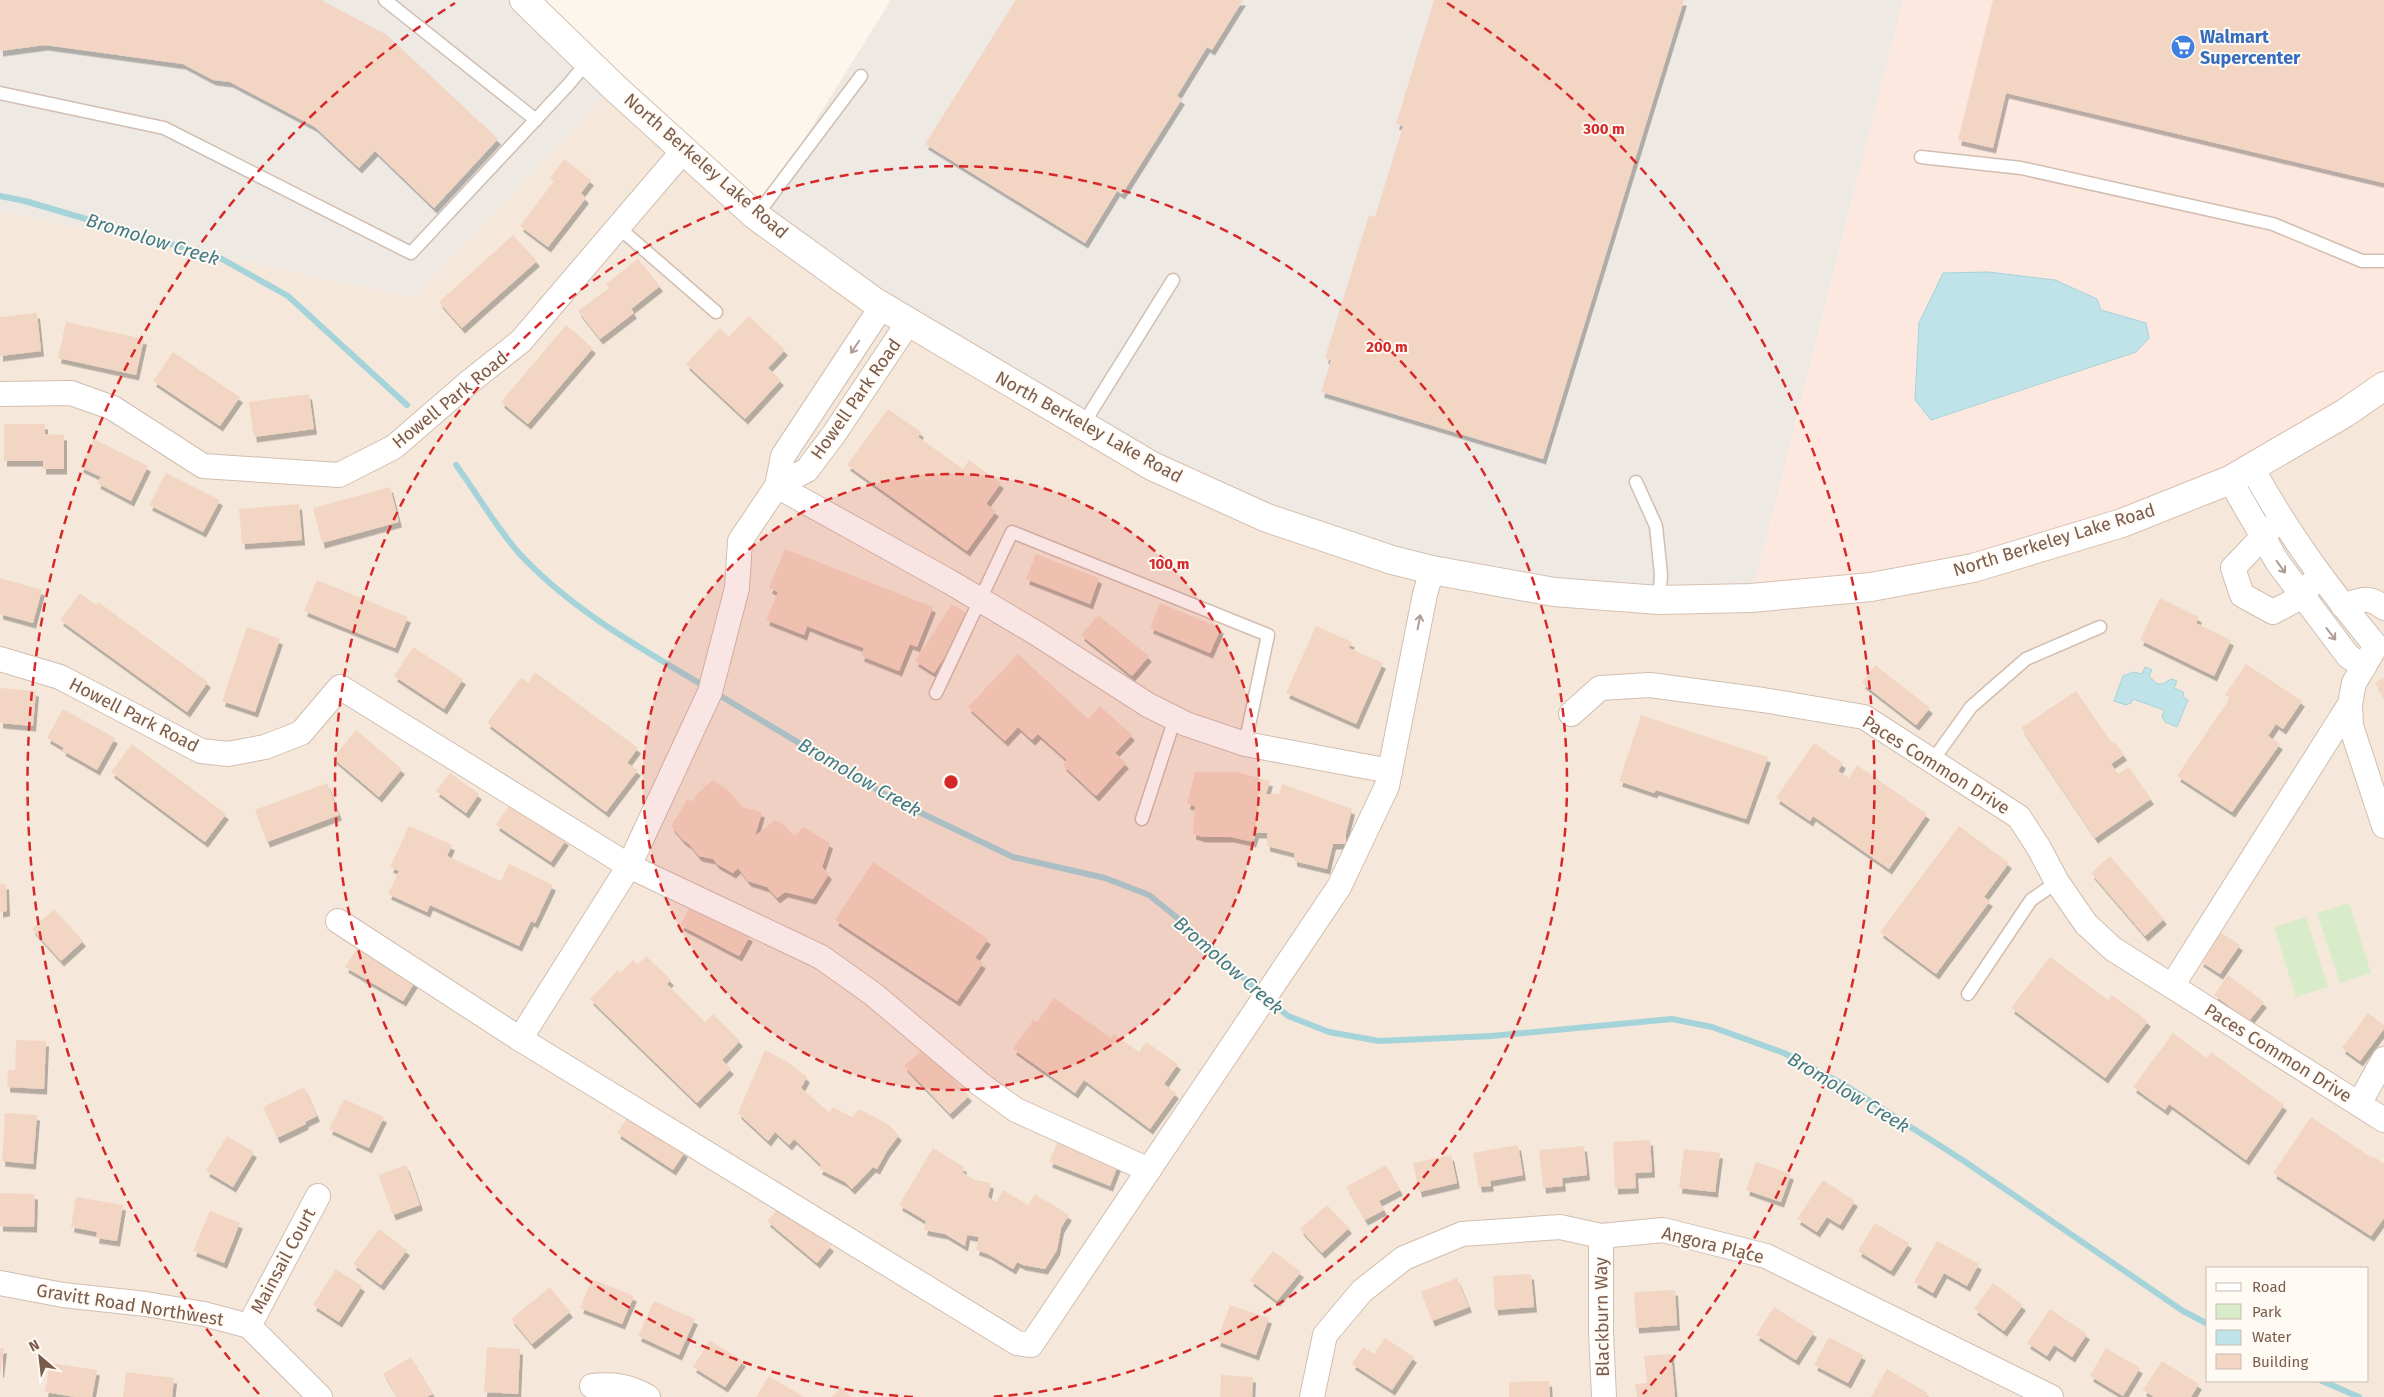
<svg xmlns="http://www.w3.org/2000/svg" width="2384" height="1397" font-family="'Fira Sans',sans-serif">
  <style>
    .residential { fill: #f5e8da; fill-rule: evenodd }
    .commercial { fill: #fde8e0 }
    .industrial { fill: #efe9e4 }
    .green { fill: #d8ecc9 }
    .water { fill: #bfe3e8; stroke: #a5d3da }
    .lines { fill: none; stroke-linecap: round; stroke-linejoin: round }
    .stream { stroke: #a5d3da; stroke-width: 6 }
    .building { fill: #f3d5c3; filter: url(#shadow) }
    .lane-casing { stroke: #d1beb0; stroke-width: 15 }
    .street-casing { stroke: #d1beb0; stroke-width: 26 }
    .secondary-casing { stroke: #d6c0b0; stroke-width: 30 }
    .lane { stroke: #fff; stroke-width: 12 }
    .street { stroke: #fff; stroke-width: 24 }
    .secondary { stroke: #fff; stroke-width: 28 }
    .oneway { stroke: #af9d94 }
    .ring { fill: none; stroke: #d62828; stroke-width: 2.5; stroke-dasharray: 9 6 }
    .labels { text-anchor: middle; stroke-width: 4; stroke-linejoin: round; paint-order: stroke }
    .shop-label { font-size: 18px; font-weight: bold; fill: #366cbe; stroke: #fffaf3; text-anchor: start }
    .street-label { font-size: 18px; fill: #7a5c4d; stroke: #fffaf3 }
    .water-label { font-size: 19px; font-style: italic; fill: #437c86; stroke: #fffaf3 }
    .centre { fill: #d62828; stroke: #fffaf3; stroke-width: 2.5 }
    .ring-label { font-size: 15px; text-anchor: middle; font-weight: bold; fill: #d62828; stroke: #fffaf3; stroke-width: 4; stroke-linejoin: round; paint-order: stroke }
  </style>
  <defs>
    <filter id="shadow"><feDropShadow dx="3" dy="5.5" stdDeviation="0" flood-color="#0004"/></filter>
  </defs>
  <rect width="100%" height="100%" fill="#fdf6ec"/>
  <path class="residential" d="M614,87L756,216L1751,598L2384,386V1397H0V211L414,297ZM2208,1268H2368V1381H2208Z"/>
  <path class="commercial" d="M1903,0H2384V386L2236,477L1973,568L1751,598Z"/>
  <g class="industrial">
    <path d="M0,0H524L614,87L414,297L0,211Z"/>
    <path d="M891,0H1903L1751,598L1511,603L1118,450L756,216Z"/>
  </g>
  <g class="green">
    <path d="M2349,903L2371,973L2340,983L2317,913Z"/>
    <path d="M2306,917L2328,987L2296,997L2274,927Z"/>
  </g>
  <g class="water">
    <path d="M1988,272L2055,280L2097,299L2101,310L2146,323L2149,338L2136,352L1931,420L1915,400L1919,323L1943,273Z"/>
    <path d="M2145,667L2152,670L2149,676L2157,684H2163L2171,679L2177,681L2174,688L2183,692L2184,698L2188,700L2177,727L2165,722L2162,716L2164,710L2133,699L2131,703L2126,705L2114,701L2123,676L2134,672L2142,674Z"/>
  </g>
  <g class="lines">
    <g class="stream">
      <path d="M0,196L25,201L222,259L288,296L407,405"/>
      <path d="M456,465C476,492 496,527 518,552C570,609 640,648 706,687"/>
      <path d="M714,692L896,801L1013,857L1105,878L1149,895L1186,925L1261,994"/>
      <path d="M1269,1000L1288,1016L1329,1032L1379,1041L1491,1036L1672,1019L1712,1027L1784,1053L1848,1087L1964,1161L2183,1311L2208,1324"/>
      <path d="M2322,1381L2359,1397"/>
    </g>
  </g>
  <g class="building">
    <path d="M0,0H321L387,35L498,139L434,208L375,151L359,168L315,127L230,82L213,80L183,64L45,45L0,51Z"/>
    <path d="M1016,0H1243L1212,50L1207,47L1177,96L1182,99L1122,194L1117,191L1085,243L925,144Z"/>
    <path d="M1434,0H1684L1543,459L1321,392L1331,360L1325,358L1369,215L1375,217L1403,126L1396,124Z"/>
    <path d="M1993,0H2384V183L2006,93L1993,148L1958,140Z"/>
    <path d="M564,159L591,180L581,193L586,198L548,247L520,226L554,181L550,178Z"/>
    <path d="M513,235L537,261L462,328L439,302Z"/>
    <path d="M638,259L660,286L631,309L634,313L600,339L578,311L609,288L606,284Z"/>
    <path d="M37,313L41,351L0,356V317Z"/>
    <path d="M749,316L785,350L768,368L781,380L745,419L686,364L720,328L729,337Z"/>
    <path d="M66,322L144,339L136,375L58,358Z"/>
    <path d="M566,325L593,348L528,424L501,402Z"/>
    <path d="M173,352L240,397L220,426L153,381Z"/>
    <path d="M309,394L314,429L254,437L249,402Z"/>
    <path d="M888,409L921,432L918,437L963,469L969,460L1001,483L986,504L996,511L967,551L847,465Z"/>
    <path d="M4,424H45V434L64,435V469H43V461H4Z"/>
    <path d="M94,439L148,466L131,501L97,483L101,477L80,467Z"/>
    <path d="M166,473L220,500L203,532L149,505Z"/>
    <path d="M390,487L399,522L322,543L313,508Z"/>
    <path d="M299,504L302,540L242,544L239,509Z"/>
    <path d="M785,549L933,607L917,647L910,644L899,671L861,656L864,648L837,638L807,626L804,635L766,620L778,592L769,588Z"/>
    <path d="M1036,554L1099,578L1090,604L1026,579Z"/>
    <path d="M0,578L42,590L33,623L0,614Z"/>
    <path d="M317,580L408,617L395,648L304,611Z"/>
    <path d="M80,593L96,605L98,602L208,682L187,712L60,620Z"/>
    <path d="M2160,598L2199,617L2196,623L2231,640L2214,676L2140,640Z"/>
    <path d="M1160,603L1221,628L1210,653L1150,628Z"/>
    <path d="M952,604L971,616L934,673L915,661Z"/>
    <path d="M1098,615L1149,656L1132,676L1081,635Z"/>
    <path d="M1316,626L1352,642L1349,648L1383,663L1356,724L1286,693Z"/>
    <path d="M247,627L280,639L255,712L222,701Z"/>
    <path d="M413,647L463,679L444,709L394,676Z"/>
    <path d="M1018,654L1088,719L1100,706L1132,735L1115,753L1126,763L1096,796L1063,765L1067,760L1038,734L1032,740L1018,727L1005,741L968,707Z"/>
    <path d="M2246,664L2302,701L2283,729L2276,724L2268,736L2280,744L2232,812L2177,776L2230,698L2225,695Z"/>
    <path d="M1875,665L1930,708L1916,725L1862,683Z"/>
    <path d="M535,672L638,748L627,763L638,770L606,812L487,723L521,678L528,683Z"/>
    <path d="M2384,678V698L2375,683Z"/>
    <path d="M0,688L36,691L33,726L0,723Z"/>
    <path d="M2076,691L2112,743L2114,741L2124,755L2111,764L2118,774L2129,767L2151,799L2095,838L2021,728Z"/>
    <path d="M63,709L115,738L97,770L62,750L64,748L47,738Z"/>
    <path d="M1641,715L1768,757L1746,819L1656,790L1654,793L1619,781Z"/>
    <path d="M356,730L402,769L379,797L333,758Z"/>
    <path d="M1814,743L1843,763L1838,771L1849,778L1857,765L1927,814L1889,869L1813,816L1810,821L1776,798Z"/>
    <path d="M132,744L226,814L205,842L111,772Z"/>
    <path d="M1195,772H1237L1270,781L1266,794H1279L1282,784L1352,809L1346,833V844H1333L1327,869L1294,861V853L1267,846V833H1256L1253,842L1231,837H1203L1193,834L1195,806L1187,804Z"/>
    <path d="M450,773L479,794L466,813L436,791Z"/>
    <path d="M713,780L728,790L743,807L762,812L755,836L775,820L785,826L794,836L804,827L830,843L822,867L829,874L813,899L785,892L777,898L767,887L748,881L738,868L733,873L717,864L713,859L699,856L689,844L683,840L671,826L687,800L692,801L697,794Z"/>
    <path d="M327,783L339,815L267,842L255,810Z"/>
    <path d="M511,803L566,840L551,862L496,825Z"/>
    <path d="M409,826L452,845L447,856L501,881L509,864L553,885L535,923L531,921L519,946L430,905L427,912L388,894L399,871L390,867Z"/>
    <path d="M1959,826L2009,863L1984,897L1990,901L1936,974L1880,932Z"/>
    <path d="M2110,856L2164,919L2145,936L2091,873Z"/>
    <path d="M873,862L988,939L975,958L983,963L957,1001L835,920Z"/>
    <path d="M0,884H6L7,911L0,912Z"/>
    <path d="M691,905L750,936L739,956L680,925Z"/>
    <path d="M54,909L83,941L61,961L32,929Z"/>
    <path d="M2220,932L2240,945L2220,974L2200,961Z"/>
    <path d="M357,948L415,982L403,1001L345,967Z"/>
    <path d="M646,956L671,980L667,984L705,1022L713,1014L740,1041L722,1060L731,1069L697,1103L590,999L618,970L620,973L633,960L637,965Z"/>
    <path d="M2050,957L2108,1000L2112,995L2148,1021L2105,1078L2011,1008Z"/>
    <path d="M2228,975L2264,1002L2249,1021L2214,995Z"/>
    <path d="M1054,998L1111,1038L1114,1034L1139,1052L1146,1042L1178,1064L1164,1084L1176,1093L1150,1129L1084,1080L1075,1093L1013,1049L1033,1020L1037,1022Z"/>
    <path d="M2368,1013L2384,1025V1029L2360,1061L2342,1048Z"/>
    <path d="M2173,1033L2207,1058L2211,1052L2284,1105L2246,1160L2169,1104L2165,1110L2133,1087Z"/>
    <path d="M16,1040L46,1041L44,1089L7,1087L8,1070H15Z"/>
    <path d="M924,1048L969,1096L950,1114L904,1066Z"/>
    <path d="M765,1050L786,1061L807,1077L801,1088L829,1112L833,1107L852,1117L859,1109L888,1124L899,1135L887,1151L877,1169L873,1167L852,1189L845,1182L819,1169L821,1165L794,1139L789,1145L775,1132L768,1141L738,1113Z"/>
    <path d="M304,1087L317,1116L305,1122L306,1124L277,1138L263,1107Z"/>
    <path d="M344,1099L384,1117L369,1148L329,1129Z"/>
    <path d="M5,1113L37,1115L33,1164L2,1161Z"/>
    <path d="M629,1115L685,1152L673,1170L617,1133Z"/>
    <path d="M2311,1117L2372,1158L2373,1156L2384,1164V1218L2371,1236L2273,1173Z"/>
    <path d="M227,1136L254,1152L233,1187L206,1171Z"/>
    <path d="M1650,1140L1652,1172L1635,1173L1636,1188L1615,1189L1613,1142Z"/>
    <path d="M1058,1141L1118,1165L1110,1186L1049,1162Z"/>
    <path d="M1518,1145L1523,1175L1490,1181L1491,1186L1479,1187L1473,1153Z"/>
    <path d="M1584,1146L1587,1175L1562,1178L1563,1186L1543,1188L1539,1150Z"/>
    <path d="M933,1148L964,1167L963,1173L975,1180L991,1183L988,1197L996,1202L1003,1190L1028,1205L1035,1194L1069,1215L1061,1228L1057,1250L1045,1269L1023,1265L1017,1262L1013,1269L988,1254L976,1250L979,1237L967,1235L965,1246L945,1234L924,1230L926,1221L899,1205Z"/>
    <path d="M1684,1149L1720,1153L1715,1192L1679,1188Z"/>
    <path d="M1451,1155L1457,1183L1419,1192L1413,1163Z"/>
    <path d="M1756,1162L1791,1174L1781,1202L1746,1190Z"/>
    <path d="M406,1165L420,1205L393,1215L378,1175Z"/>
    <path d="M1386,1165L1400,1190L1379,1201L1384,1210L1365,1220L1346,1187Z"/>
    <path d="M1823,1180L1855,1201L1840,1225L1827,1217L1817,1232L1797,1219Z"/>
    <path d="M0,1193L35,1194L34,1227L0,1226Z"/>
    <path d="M76,1197L123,1205L117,1241L96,1238L97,1232L71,1227Z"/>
    <path d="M782,1204L831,1246L817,1263L767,1221Z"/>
    <path d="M1327,1205L1349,1228L1322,1253L1300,1229Z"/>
    <path d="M210,1211L240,1223L224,1263L193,1251Z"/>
    <path d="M1875,1223L1909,1243L1891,1271L1858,1251Z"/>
    <path d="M379,1229L407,1250L381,1285L353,1264Z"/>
    <path d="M1937,1241L1979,1264L1967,1286L1944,1273L1933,1293L1914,1282Z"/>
    <path d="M1273,1251L1301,1272L1277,1301L1250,1280Z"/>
    <path d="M336,1269L362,1286L339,1322L313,1305Z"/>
    <path d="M1531,1274L1534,1307L1495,1310L1493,1276Z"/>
    <path d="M1457,1278L1469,1307L1432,1321L1421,1292Z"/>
    <path d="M592,1279L634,1296L622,1324L580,1308Z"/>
    <path d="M1993,1283L2023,1305L2004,1331L1974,1309Z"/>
    <path d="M550,1287L570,1312L532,1344L511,1319Z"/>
    <path d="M1675,1290L1677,1325L1636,1328L1634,1292Z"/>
    <path d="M654,1301L695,1319L679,1355L638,1336Z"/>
    <path d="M1230,1305L1269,1318L1256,1355L1217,1341Z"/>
    <path d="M1774,1307L1814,1332L1796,1360L1756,1335Z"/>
    <path d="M2050,1309L2087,1334L2072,1357L2054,1345L2047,1356L2027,1343Z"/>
    <path d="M1829,1337L1863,1355L1848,1383L1814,1365Z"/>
    <path d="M1385,1338L1414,1357L1392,1390L1352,1364L1363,1347L1374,1354Z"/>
    <path d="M710,1340L743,1361L725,1387L693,1367Z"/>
    <path d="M487,1347L520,1349L518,1394L484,1392Z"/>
    <path d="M0,1348H4L1,1372H0Z"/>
    <path d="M2106,1348L2140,1368L2123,1396L2090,1376Z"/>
    <path d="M1671,1354L1675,1397H1637L1635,1384L1647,1383L1644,1356Z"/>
    <path d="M411,1357L433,1394L427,1397H398L383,1374Z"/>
    <path d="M2162,1361L2199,1384L2191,1397H2154L2143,1390Z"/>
    <path d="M50,1363L97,1370L92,1397H75L45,1392Z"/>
    <path d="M1887,1369L1928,1393L1926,1397H1871Z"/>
    <path d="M126,1372L174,1378L172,1397H123Z"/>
    <path d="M1221,1375L1253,1377L1252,1397H1220Z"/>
    <path d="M769,1376L804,1397H756Z"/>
    <path d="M1549,1381L1550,1397H1509V1382Z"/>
    <path d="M841,1387L851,1397H832Z"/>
  </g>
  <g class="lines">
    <defs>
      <g id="lane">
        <path d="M385,0L536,120"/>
        <path d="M0,93L164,128L411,253L568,85L588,61"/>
        <path d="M1921,157L2021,168L2273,224L2362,261H2384"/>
        <path d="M756,216L861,76"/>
        <path d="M618,227L716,312"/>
        <path d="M1082,426L1173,280"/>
        <path d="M1636,482L1656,526L1661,575L1659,600"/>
        <path d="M936,693L1012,532L1268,635L1245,744"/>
        <path d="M1933,760L1971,707L2026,659L2100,627"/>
        <path d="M1142,819L1175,718"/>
        <path d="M1968,994L2031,900L2057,882"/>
      </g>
      <g id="street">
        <path d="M0,394L71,393L113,408L203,466L339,475L394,447L468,383L521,341L684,150"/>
        <path d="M2252,468C2288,534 2329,589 2376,646"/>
        <path d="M2230,480L2278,563L2348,656L2364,667"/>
        <path d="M777,486L950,582L1036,633L1148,705L1186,724L1245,744L1390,771"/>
        <path d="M777,486L807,470L834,434L908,323"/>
        <path d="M2272,527L2233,568L2242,595L2273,612L2303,596L2311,584"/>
        <path d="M2343,606C2361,600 2368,595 2384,608"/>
        <path d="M0,659L60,677L201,751L228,754L265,747L301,733L340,687L629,866L821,957L873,994L980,1084L1016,1110L1149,1170"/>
        <path d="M2350,704L2351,726L2384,826"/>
        <path d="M1571,714L1600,688L1650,685L1763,700L1864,717L2019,817L2039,848L2057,882L2086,924L2113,949L2384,1120"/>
        <path d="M338,921L520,1039L1017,1343L1031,1345L1339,887L1387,786L1425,594L1432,570"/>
        <path d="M2172,986L2350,704L2354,683L2376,646"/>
        <path d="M520,1039L629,866L710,692L737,588L740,541L777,486L783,456L882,306"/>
        <path d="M2359,1104L2384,1059"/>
        <path d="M1601,1236V1332L1604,1397"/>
        <path d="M0,1283L63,1295L146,1304L204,1314L249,1326L320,1397"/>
        <path d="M249,1326L318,1196"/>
        <path d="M592,1386C613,1384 629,1386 648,1397"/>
        <path d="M1312,1397L1325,1335L1362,1291L1404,1258L1462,1234L1560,1227L1601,1236L1663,1230L1766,1256L2051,1397"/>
      </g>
      <path id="secondary" d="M524,0L614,87L756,216L875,302L1152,466L1267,518L1392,560L1432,570L1554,592L1659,600L1751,598L1871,587L1973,568L2122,523L2230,480L2345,413L2384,386"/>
    </defs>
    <use href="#lane" class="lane-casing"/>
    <use href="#street" class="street-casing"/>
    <use href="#secondary" class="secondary-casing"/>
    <use href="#lane" class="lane"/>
    <use href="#street" class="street"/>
    <use href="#secondary" class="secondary"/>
  </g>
  <defs><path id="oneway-shaft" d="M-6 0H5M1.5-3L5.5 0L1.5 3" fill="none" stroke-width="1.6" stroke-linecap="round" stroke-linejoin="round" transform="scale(1.25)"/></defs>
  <g class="oneway">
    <use href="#oneway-shaft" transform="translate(855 347) rotate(124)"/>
    <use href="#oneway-shaft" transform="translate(2281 567) rotate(54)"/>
    <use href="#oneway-shaft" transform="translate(1419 622) rotate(-79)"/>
    <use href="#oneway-shaft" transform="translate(2331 634) rotate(52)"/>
  </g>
  <circle cx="951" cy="782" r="308" fill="#d62828" fill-opacity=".12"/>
  <g class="ring">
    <circle cx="951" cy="782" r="308"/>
    <path d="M913 1397A616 616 0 1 1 989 1397"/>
    <path d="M259 1394A924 924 0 0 1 455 3M1447 3A924 924 0 0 1 1643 1394"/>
  </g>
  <defs>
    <symbol id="supermarket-disc" viewBox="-11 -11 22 22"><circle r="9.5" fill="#3f7fe0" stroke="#fffaf3"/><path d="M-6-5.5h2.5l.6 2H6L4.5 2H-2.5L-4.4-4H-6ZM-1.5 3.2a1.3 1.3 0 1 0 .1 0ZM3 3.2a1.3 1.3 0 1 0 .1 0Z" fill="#fff"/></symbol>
  </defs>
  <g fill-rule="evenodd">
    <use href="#supermarket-disc" x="2169" y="33" width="28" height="28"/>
  </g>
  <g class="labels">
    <g class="shop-label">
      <text x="2200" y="43">Walmart<tspan x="2200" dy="21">Supercenter</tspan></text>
    </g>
    <g class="street-label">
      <text transform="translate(706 166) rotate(41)" y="6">North Berkeley Lake Road</text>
      <text transform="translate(856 399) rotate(-55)" y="6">Howell Park Road</text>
      <text transform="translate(450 400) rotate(-39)" y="6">Howell Park Road</text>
      <text transform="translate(1089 427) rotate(29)" y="6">North Berkeley Lake Road</text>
      <text transform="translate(2054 540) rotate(-17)" y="6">North Berkeley Lake Road</text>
      <text transform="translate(134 715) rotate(27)" y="6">Howell Park Road</text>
      <text transform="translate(1936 765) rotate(32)" y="6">Paces Common Drive</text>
      <text transform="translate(2278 1053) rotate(32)" y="6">Paces Common Drive</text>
      <text transform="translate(1713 1245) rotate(14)" y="6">Angora Place</text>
      <text transform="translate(283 1261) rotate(-62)" y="6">Mainsail Court</text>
      <text transform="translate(130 1305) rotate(9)" y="6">Gravitt Road Northwest</text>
      <text transform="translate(1602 1317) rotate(-91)" y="6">Blackburn Way</text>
    </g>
    <g class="water-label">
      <text transform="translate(153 239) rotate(17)" y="7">Bromolow Creek</text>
      <text transform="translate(860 777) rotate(30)" y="7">Bromolow Creek</text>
      <text transform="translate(1229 965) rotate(41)" y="7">Bromolow Creek</text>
      <text transform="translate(1849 1092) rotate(31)" y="7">Bromolow Creek</text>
    </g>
  </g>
  <circle cx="951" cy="782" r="8" class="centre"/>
  <g class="ring-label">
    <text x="1604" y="134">300 m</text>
    <text x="1387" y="352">200 m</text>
    <text x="1169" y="569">100 m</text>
  </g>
  <rect x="2206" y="1267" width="162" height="115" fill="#fffaf3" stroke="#cabbb1"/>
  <rect x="2216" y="1283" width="25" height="8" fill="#ffffff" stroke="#cabbb1"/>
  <text x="2252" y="1292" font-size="15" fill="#7a5c4d">Road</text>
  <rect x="2216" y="1304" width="25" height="15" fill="#d8ecc9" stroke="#cabbb1"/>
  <text x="2252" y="1317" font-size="15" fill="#7a5c4d">Park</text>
  <rect x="2216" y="1330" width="25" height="15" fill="#bfe3e8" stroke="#cabbb1"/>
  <text x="2252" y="1342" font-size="15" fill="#7a5c4d">Water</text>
  <rect x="2216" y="1354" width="25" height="15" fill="#f3d5c3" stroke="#cabbb1"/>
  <text x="2252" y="1367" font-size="15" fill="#7a5c4d">Building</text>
  <g transform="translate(40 1357) rotate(332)" stroke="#fffaf3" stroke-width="4" paint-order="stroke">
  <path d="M0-4L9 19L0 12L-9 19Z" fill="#7a5c4d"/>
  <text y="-8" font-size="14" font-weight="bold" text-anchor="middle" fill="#7a5c4d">N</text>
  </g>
</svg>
